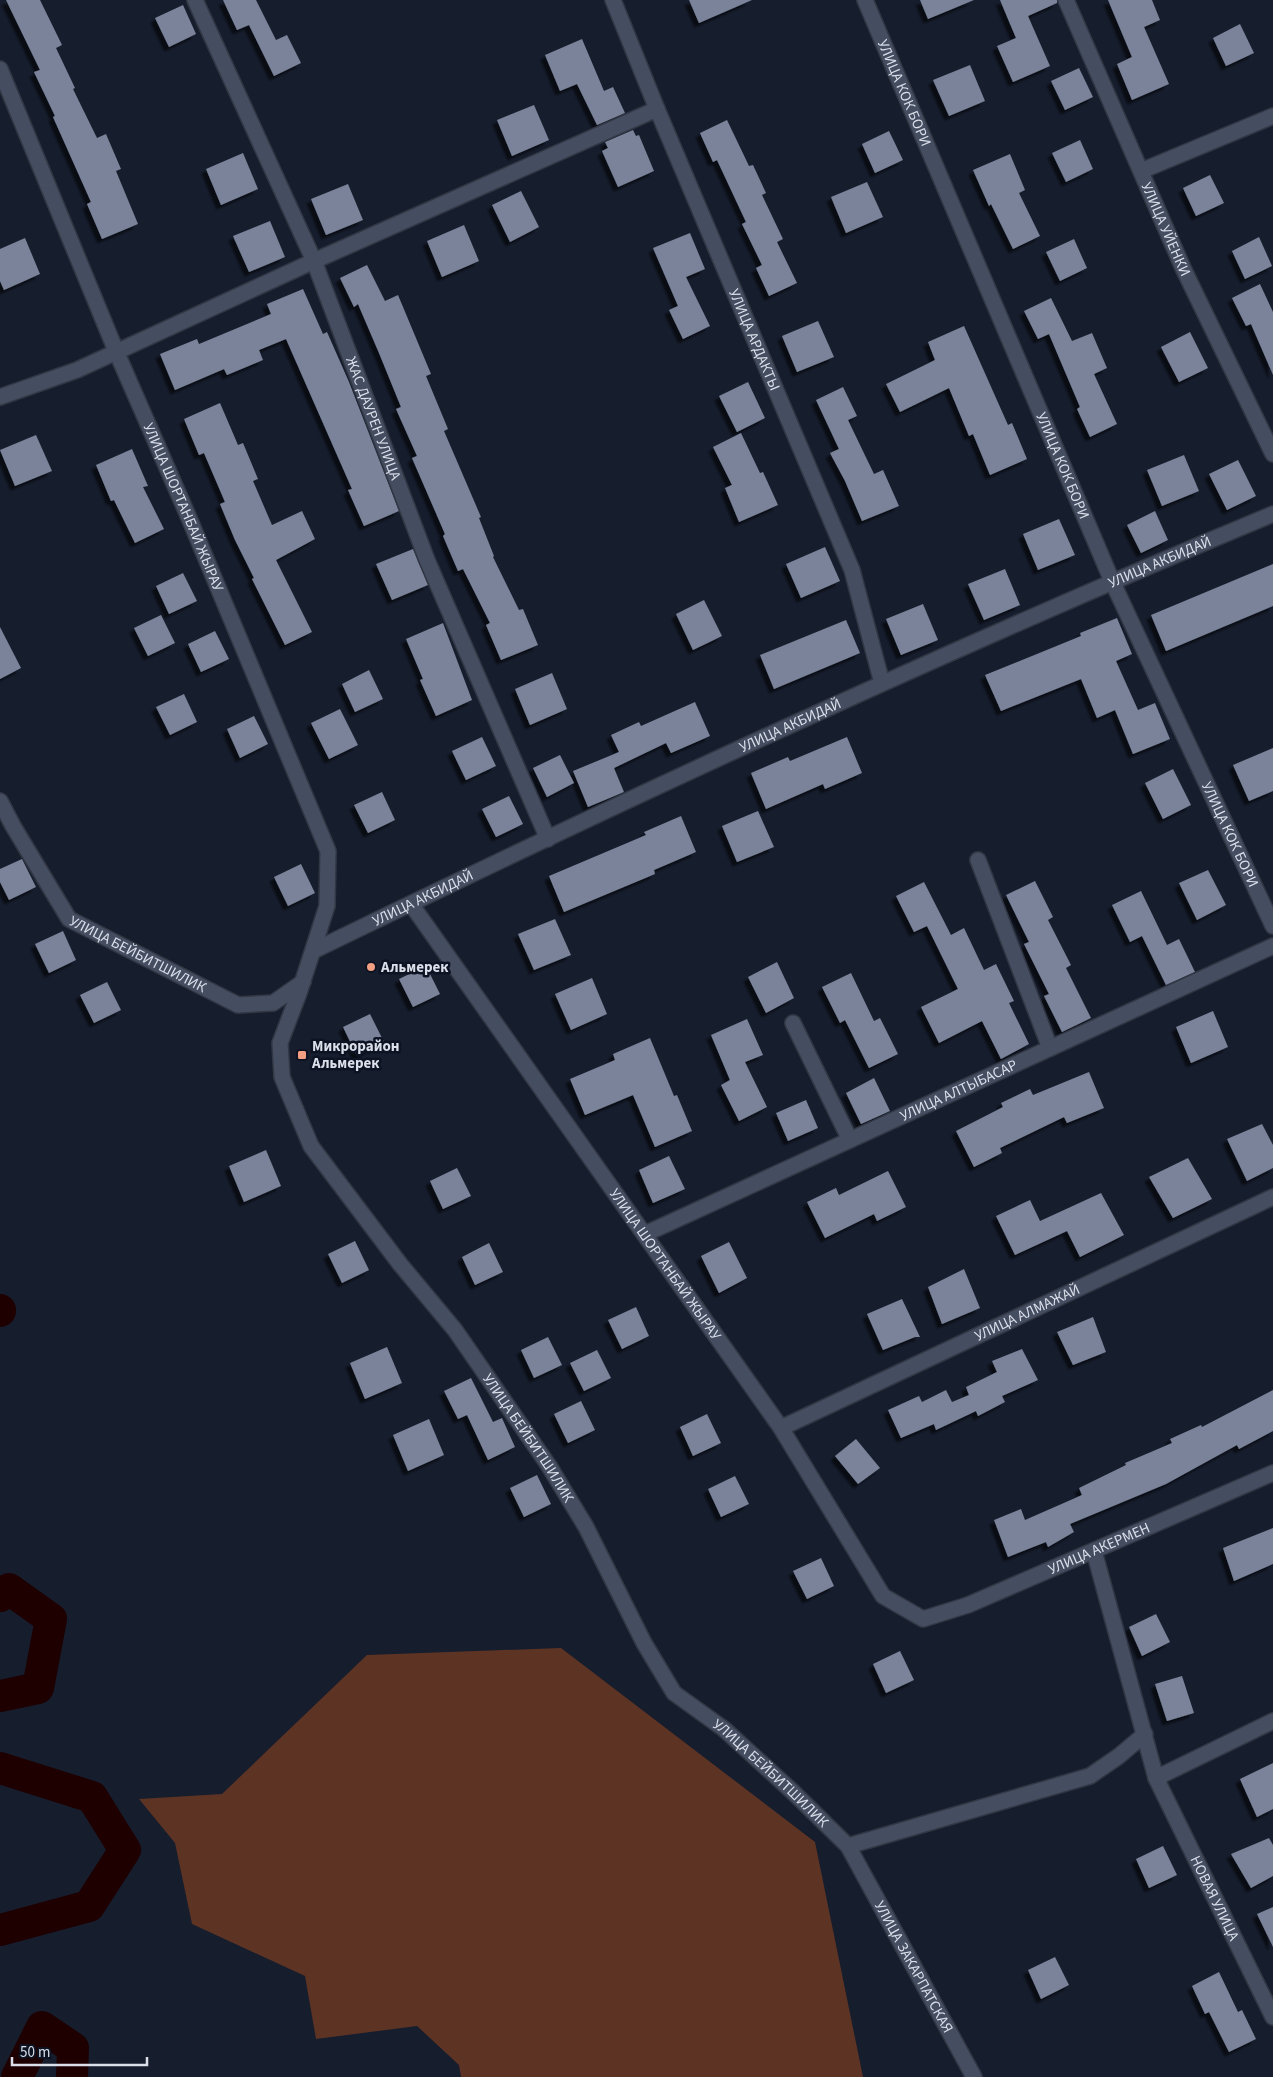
<svg xmlns="http://www.w3.org/2000/svg" width="1273" height="2077" font-family="'Source Sans 3',sans-serif">
  <style>
    .green { fill: #5d3324 }
    .lines { fill: none; stroke-linecap: round; stroke-linejoin: round }
    .river { stroke: #1e0000; stroke-width: 32 }
    .building { fill: #7a8399; filter: url(#shadow) }
    .minor-casing { stroke: #323744; stroke-width: 18 }
    .minor { stroke: #454d61; stroke-width: 15 }
    .poi-dot { fill: #f3a082; stroke: #0d1323; stroke-width: 2 }
    .labels { text-anchor: middle; stroke-width: 5; stroke-linejoin: round; paint-order: stroke }
    .street-label { font-size: 15px; fill: #dadfea; stroke: #0d1323 }
    .poi-label { font-size: 15px; font-weight: bold; fill: #dadfea; stroke: #0d1323; text-anchor: start }
  </style>
  <defs>
    <filter id="shadow"><feDropShadow dx="-4.5" dy="4.5" stdDeviation="1" flood-color="#0009"/></filter>
  </defs>
  <rect width="100%" height="100%" fill="#161d2d"/>
  <path class="green" d="M561,1648L815,1842L863,2077H461L459,2065L417,2026L316,2039L305,1976L192,1924L175,1843L139,1799L222,1794L367,1655Z"/>
  <g class="lines">
    <g class="river">
      <path d="M0,1310V1311"/>
      <path d="M0,1596L9,1589L51,1619L38,1688L0,1696"/>
      <path d="M0,1768L92,1797L125,1850L89,1906L0,1930"/>
      <path d="M17,2077L42,2027L73,2048L72,2077"/>
    </g>
  </g>
  <g class="building">
    <path d="M6,0H40L62,45L56,48L75,88L73,89L97,138L106,134L121,169L116,171L138,224L102,239L87,204L91,202L53,117L55,116L34,72L40,70Z"/>
    <path d="M223,0H256L276,40L287,35L301,63L274,76L249,25L237,30Z"/>
    <path d="M689,0H752L699,23Z"/>
    <path d="M920,0H974L928,19Z"/>
    <path d="M1000,0H1057V3L1028,16L1050,66L1013,82L997,46L1016,38Z"/>
    <path d="M1108,0H1152L1160,20L1144,27L1169,84L1132,100L1117,64L1132,57Z"/>
    <path d="M183,5L196,34L169,47L155,18Z"/>
    <path d="M1240,24L1254,53L1226,66L1213,38Z"/>
    <path d="M582,39L604,91L613,87L625,113L597,125L577,84L560,91L545,55Z"/>
    <path d="M970,65L985,101L949,116L933,80Z"/>
    <path d="M1079,68L1093,97L1065,110L1051,81Z"/>
    <path d="M534,105L549,140L512,156L497,120Z"/>
    <path d="M727,120L749,166L753,165L766,193L762,195L783,239L777,242L797,283L769,296L756,268L762,265L742,224L746,222L717,160L713,162L700,133Z"/>
    <path d="M633,130L636,136L639,135L654,171L618,187L602,151L608,148L605,142Z"/>
    <path d="M889,131L903,160L875,173L862,144Z"/>
    <path d="M1080,140L1093,169L1066,182L1052,153Z"/>
    <path d="M243,153L258,189L221,205L206,169Z"/>
    <path d="M1010,154L1025,190L1019,193L1040,236L1013,249L991,204L989,206L973,170Z"/>
    <path d="M1210,175L1224,203L1196,216L1183,188Z"/>
    <path d="M867,182L883,217L846,233L831,197Z"/>
    <path d="M348,184L363,220L326,235L311,199Z"/>
    <path d="M521,191L539,227L510,242L492,205Z"/>
    <path d="M270,221L285,257L249,272L233,236Z"/>
    <path d="M464,225L479,261L442,277L427,241Z"/>
    <path d="M690,233L705,269L686,277L710,326L683,339L669,310L678,306L653,248Z"/>
    <path d="M1259,237L1272,266L1245,279L1232,251Z"/>
    <path d="M25,238L40,274L4,290L0,281V249Z"/>
    <path d="M1074,239L1087,268L1060,281L1046,252Z"/>
    <path d="M367,265L385,301L398,295L431,374L426,376L448,429L444,431L481,517L479,518L494,556L493,557L519,610L523,609L538,645L501,660L486,625L490,623L463,569L458,571L443,536L445,534L412,458L417,456L396,409L401,407L379,353L358,304L354,307L340,278Z"/>
    <path d="M1260,284L1273,312V375L1251,324L1246,326L1232,298Z"/>
    <path d="M303,289L323,334L327,332L349,382L399,511L364,526L348,490L352,489L286,339L259,350L263,360L227,375L224,369L175,390L160,354L197,339L199,344L271,314L267,304Z"/>
    <path d="M1051,298L1072,341L1092,333L1107,368L1094,374L1117,424L1090,437L1077,409L1080,407L1049,334L1038,339L1024,311Z"/>
    <path d="M818,321L834,357L797,372L782,336Z"/>
    <path d="M964,326L1008,425L1012,423L1027,459L990,475L973,434L969,436L949,388L900,412L886,384L935,360L928,342Z"/>
    <path d="M1190,332L1208,368L1179,382L1161,347Z"/>
    <path d="M748,382L765,418L737,432L719,396Z"/>
    <path d="M843,387L857,416L848,420L874,474L883,470L899,506L862,521L845,481L830,453L839,449L816,400Z"/>
    <path d="M220,403L238,445L243,443L258,479L253,481L272,525L302,511L315,539L276,560L312,632L285,645L252,579L254,578L235,540L220,504L225,502L204,453L199,455L184,419Z"/>
    <path d="M741,433L760,473L763,472L778,505L739,522L725,488L732,485L713,447Z"/>
    <path d="M36,435L52,471L15,486L0,450Z"/>
    <path d="M132,449L148,486L143,487L164,529L135,543L114,500L111,501L96,465Z"/>
    <path d="M1184,455L1199,491L1162,506L1147,470Z"/>
    <path d="M1238,460L1256,496L1227,510L1209,474Z"/>
    <path d="M1155,511L1168,540L1141,553L1127,525Z"/>
    <path d="M1059,519L1075,555L1038,570L1023,534Z"/>
    <path d="M825,547L840,581L801,598L786,564Z"/>
    <path d="M413,549L428,585L392,600L376,564Z"/>
    <path d="M1273,564V606L1166,651L1151,615Z"/>
    <path d="M1005,569L1020,605L984,620L968,584Z"/>
    <path d="M183,573L197,601L169,614L156,586Z"/>
    <path d="M704,600L722,636L693,650L676,614Z"/>
    <path d="M923,604L938,640L901,655L886,619Z"/>
    <path d="M161,615L175,643L148,656L134,628Z"/>
    <path d="M1117,618L1132,654L1116,661L1138,710L1155,703L1170,739L1133,754L1115,710L1097,718L1081,679L1001,711L985,675L1081,636L1080,633Z"/>
    <path d="M846,620L860,653L774,689L760,655Z"/>
    <path d="M443,623L472,700L436,716L420,680L423,679L406,639Z"/>
    <path d="M0,627L21,668L0,679Z"/>
    <path d="M215,631L229,659L201,672L188,644Z"/>
    <path d="M369,670L383,699L355,712L342,684Z"/>
    <path d="M552,673L567,709L530,725L515,689Z"/>
    <path d="M184,694L197,722L170,735L156,707Z"/>
    <path d="M695,702L710,736L671,753L666,743L614,768L624,792L588,807L573,771L619,752L611,735L639,722L641,726Z"/>
    <path d="M340,709L358,745L329,759L311,723Z"/>
    <path d="M254,716L268,744L240,758L227,729Z"/>
    <path d="M482,737L496,766L466,780L452,751Z"/>
    <path d="M847,737L862,773L825,789L823,784L766,809L751,773L788,757L790,761Z"/>
    <path d="M1273,748V791L1249,801L1233,765Z"/>
    <path d="M560,755L574,783L547,797L533,768Z"/>
    <path d="M1173,769L1191,805L1163,819L1145,783Z"/>
    <path d="M382,792L395,820L368,833L354,805Z"/>
    <path d="M509,796L523,824L496,837L482,809Z"/>
    <path d="M758,811L774,847L737,862L722,826Z"/>
    <path d="M681,816L696,852L654,870L655,874L564,912L549,876L646,835L644,832Z"/>
    <path d="M22,859L36,887L9,900L0,882V869Z"/>
    <path d="M301,864L315,893L288,906L274,877Z"/>
    <path d="M1208,870L1226,905L1197,920L1179,883Z"/>
    <path d="M1035,881L1053,917L1048,920L1071,965L1066,968L1091,1018L1062,1032L1044,996L1049,994L1024,944L1029,942L1006,895Z"/>
    <path d="M924,882L951,935L964,928L984,970L996,964L1014,1001L1009,1003L1029,1044L1001,1059L982,1021L939,1043L921,1007L958,989L927,926L914,932L896,896Z"/>
    <path d="M1141,891L1167,945L1179,939L1195,972L1166,985L1142,936L1130,942L1112,905Z"/>
    <path d="M555,919L571,955L534,970L518,934Z"/>
    <path d="M63,931L76,960L49,973L35,944Z"/>
    <path d="M777,962L794,998L766,1013L748,977Z"/>
    <path d="M426,966L440,994L413,1007L399,979Z"/>
    <path d="M851,973L874,1021L880,1018L898,1054L869,1068L845,1020L840,1023L822,987Z"/>
    <path d="M592,978L607,1014L571,1030L555,994Z"/>
    <path d="M107,982L121,1010L94,1023L80,995Z"/>
    <path d="M1213,1011L1228,1047L1191,1063L1176,1027Z"/>
    <path d="M370,1014L384,1042L357,1056L343,1027Z"/>
    <path d="M747,1019L763,1055L745,1062L767,1107L739,1121L721,1085L730,1080L711,1035Z"/>
    <path d="M650,1038L674,1096L677,1095L692,1131L655,1147L633,1095L585,1115L570,1079L615,1060L613,1054Z"/>
    <path d="M1089,1072L1104,1108L1067,1123L1064,1117L1000,1148L1002,1153L974,1167L956,1131L1003,1107L1001,1103L1030,1089L1033,1095Z"/>
    <path d="M874,1078L890,1111L861,1124L846,1093Z"/>
    <path d="M806,1100L818,1128L788,1141L776,1113Z"/>
    <path d="M1262,1124L1273,1145V1168L1247,1181L1227,1139Z"/>
    <path d="M266,1150L281,1186L244,1202L229,1166Z"/>
    <path d="M669,1156L685,1189L653,1203L639,1170Z"/>
    <path d="M1188,1158L1212,1199L1173,1218L1149,1177Z"/>
    <path d="M457,1168L471,1196L443,1209L430,1181Z"/>
    <path d="M888,1171L906,1207L877,1221L874,1214L825,1238L807,1202L836,1188L839,1195Z"/>
    <path d="M1101,1193L1124,1235L1080,1257L1067,1231L1015,1255L996,1216L1030,1200L1040,1221Z"/>
    <path d="M355,1241L369,1270L342,1283L328,1254Z"/>
    <path d="M729,1242L747,1278L719,1293L701,1256Z"/>
    <path d="M489,1243L503,1272L475,1285L462,1257Z"/>
    <path d="M964,1269L980,1308L942,1324L928,1287Z"/>
    <path d="M902,1299L920,1337H915L883,1350L867,1314Z"/>
    <path d="M636,1307L649,1336L622,1349L608,1320Z"/>
    <path d="M1093,1317L1106,1352L1073,1365L1057,1332Z"/>
    <path d="M548,1337L562,1365L534,1378L521,1350Z"/>
    <path d="M387,1347L402,1383L365,1399L350,1363Z"/>
    <path d="M1022,1349L1038,1380L1002,1396L1005,1402L978,1416L976,1411L936,1430L934,1424L901,1438L888,1410L919,1396L922,1402L946,1390L952,1402L969,1395L966,1387L997,1372L992,1361Z"/>
    <path d="M597,1350L611,1378L584,1391L570,1363Z"/>
    <path d="M471,1378L493,1422L502,1418L515,1447L488,1460L467,1415L458,1419L444,1391Z"/>
    <path d="M1273,1390V1431L1239,1449L1237,1445L1166,1484L1070,1524L1074,1532L1048,1547L1046,1542L1008,1557L994,1520L1021,1509L1025,1520L1082,1495L1079,1488L1126,1465L1125,1463L1172,1443L1170,1439L1201,1425L1202,1427Z"/>
    <path d="M581,1401L595,1430L568,1443L554,1414Z"/>
    <path d="M707,1414L721,1443L693,1456L680,1427Z"/>
    <path d="M429,1419L444,1455L408,1471L393,1435Z"/>
    <path d="M856,1439L880,1468L858,1484L835,1456Z"/>
    <path d="M537,1475L551,1504L524,1517L510,1488Z"/>
    <path d="M735,1476L749,1504L721,1517L708,1489Z"/>
    <path d="M1273,1528V1564L1234,1581L1223,1548Z"/>
    <path d="M821,1558L834,1586L807,1599L793,1571Z"/>
    <path d="M1156,1614L1170,1642L1142,1656L1129,1627Z"/>
    <path d="M900,1651L914,1680L886,1693L873,1664Z"/>
    <path d="M1182,1676L1194,1713L1167,1721L1155,1684Z"/>
    <path d="M1273,1763V1809L1257,1817L1240,1779Z"/>
    <path d="M1269,1838L1273,1845V1876L1251,1888L1231,1854Z"/>
    <path d="M1163,1846L1177,1875L1149,1888L1136,1859Z"/>
    <path d="M1273,1907V1947L1257,1914Z"/>
    <path d="M1055,1957L1069,1985L1041,1999L1028,1970Z"/>
    <path d="M1219,1972L1238,2012L1242,2010L1256,2039L1229,2052L1209,2012L1205,2014L1192,1986Z"/>
  </g>
  <g class="lines">
    <defs>
      <g id="minor">
        <path id="s1" d="M195,0L314,261L427,560L548,839"/>
        <path id="s2" d="M613,0L657,109L852,570L882,683"/>
        <path id="s3" d="M865,0L1112,581L1273,926"/>
        <path id="s4" d="M1066,0L1183,268L1273,454"/>
        <path id="s5" d="M0,69L116,351L189,518L328,851L327,906L299,993L280,1043L282,1077L311,1146L400,1264L455,1330L549,1466L586,1527L644,1643L674,1693L724,1729L793,1792L848,1846L974,2077"/>
        <path d="M1141,171L1273,116"/>
        <path d="M0,397L77,370L314,261L657,109"/>
        <path id="s6" d="M0,801L13,826L69,919L238,1005L273,1003L303,982"/>
        <path d="M978,860L1050,1048"/>
        <path id="s7" d="M411,904L781,1428L883,1596L923,1619L968,1605L1273,1473"/>
        <path id="s8" d="M313,951C629,797 948,649 1273,514"/>
        <path d="M793,1023L850,1140"/>
        <path id="s9" d="M645,1234L1273,946"/>
        <path id="s10" d="M781,1428L1273,1197"/>
        <path id="s11" d="M1094,1551L1156,1778L1273,2017"/>
        <path d="M1156,1778L1273,1721"/>
        <path d="M848,1846L1090,1776L1119,1756L1145,1734"/>
      </g>
    </defs>
    <use href="#minor" class="minor-casing"/>
    <use href="#minor" class="minor"/>
  </g>
  <g class="poi-dot">
    <circle cx="371" cy="967" r="5"/>
    <rect x="297" y="1050" width="10" height="10" rx="2.5"/>
  </g>
  <g class="labels">
    <g class="street-label">
      <text dy="5" stroke="none"><textPath href="#s3" startOffset="101">УЛИЦА КОК БОРИ</textPath></text>
      <text dy="5" stroke="none"><textPath href="#s4" startOffset="250">УЛИЦА УЙЕНКИ</textPath></text>
      <text dy="5" stroke="none"><textPath href="#s2" startOffset="368">УЛИЦА АРДАКТЫ</textPath></text>
      <text dy="5" stroke="none"><textPath href="#s1" startOffset="455">ЖАС ДАУРЕН УЛИЦА</textPath></text>
      <text dy="5" stroke="none"><textPath href="#s3" startOffset="506">УЛИЦА КОК БОРИ</textPath></text>
      <text dy="5" stroke="none"><textPath href="#s5" startOffset="475">УЛИЦА ШОРТАНБАЙ ЖЫРАУ</textPath></text>
      <text dy="5" stroke="none"><textPath href="#s8" startOffset="932">УЛИЦА АКБИДАЙ</textPath></text>
      <text dy="5" stroke="none"><textPath href="#s8" startOffset="528">УЛИЦА АКБИДАЙ</textPath></text>
      <text dy="5" stroke="none"><textPath href="#s3" startOffset="911">УЛИЦА КОК БОРИ</textPath></text>
      <text dy="5" stroke="none"><textPath href="#s8" startOffset="122">УЛИЦА АКБИДАЙ</textPath></text>
      <text dy="5" stroke="none"><textPath href="#s6" startOffset="214">УЛИЦА БЕЙБИТШИЛИК</textPath></text>
      <text dy="5" stroke="none"><textPath href="#s9" startOffset="345">УЛИЦА АЛТЫБАСАР</textPath></text>
      <text dy="5" stroke="none"><textPath href="#s7" startOffset="441">УЛИЦА ШОРТАНБАЙ ЖЫРАУ</textPath></text>
      <text dy="5" stroke="none"><textPath href="#s10" startOffset="272">УЛИЦА АЛМАЖАЙ</textPath></text>
      <text dy="5" stroke="none"><textPath href="#s5" startOffset="1521">УЛИЦА БЕЙБИТШИЛИК</textPath></text>
      <text dy="5" stroke="none"><textPath href="#s7" startOffset="1074">УЛИЦА АКЕРМЕН</textPath></text>
      <text dy="5" stroke="none"><textPath href="#s5" startOffset="1941">УЛИЦА БЕЙБИТШИЛИК</textPath></text>
      <text dy="5" stroke="none"><textPath href="#s11" startOffset="369">НОВАЯ УЛИЦА</textPath></text>
      <text dy="5" stroke="none"><textPath href="#s5" startOffset="2185">УЛИЦА ЗАКАРПАТСКАЯ</textPath></text>
    </g>
    <g class="poi-label">
      <text x="381" y="972">Альмерек</text>
      <text x="312" y="1051">Микрорайон<tspan x="312" dy="17">Альмерек</tspan></text>
    </g>
  </g>
  <path d="M12 2057v8h135v-8" fill="none" stroke="#dadfea" stroke-width="2.5"/>
  <text x="20" y="2057" font-size="15" fill="#dadfea" stroke="#0d1323" stroke-width="4" paint-order="stroke">50 m</text>
</svg>
